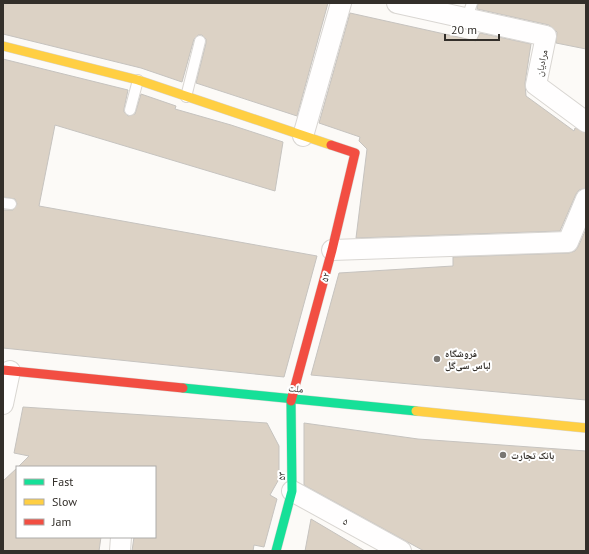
<svg xmlns="http://www.w3.org/2000/svg" width="589" height="554" font-family="'PT Sans','Noto Naskh Arabic',sans-serif">
  <style>
    .building { fill: #dcd2c5; stroke: #c6c3bf }
    .lines { fill: none; stroke-linecap: round; stroke-linejoin: round }
    .lane-casing { stroke: #d9d6d2; stroke-width: 12 }
    .street-casing { stroke: #d9d6d2; stroke-width: 22 }
    .fast-casing { stroke: #d9d6d2; stroke-width: 10 }
    .slow-casing { stroke: #d9d6d2; stroke-width: 10 }
    .jam-casing { stroke: #d9d6d2; stroke-width: 10 }
    .lane { stroke: #fffefe; stroke-width: 10 }
    .street { stroke: #fffefe; stroke-width: 20 }
    .fast { stroke: #16e098; stroke-width: 9 }
    .slow { stroke: #ffcf43; stroke-width: 9 }
    .jam { stroke: #f24e42; stroke-width: 9 }
    .poi-dot { fill: #797672; stroke: #fff; stroke-width: 1.5 }
    .labels { text-anchor: middle; stroke-width: 4; stroke-linejoin: round; paint-order: stroke }
    .street-label { font-size: 10px; fill: #332f2a; stroke: #fff }
    .poi-label { font-size: 10px; font-weight: bold; fill: #332f2a; stroke: #fff; text-anchor: start }
  </style>
  <rect width="100%" height="100%" fill="#fcfaf7"/>
  <g class="building">
    <path d="M3,3H328L297,116L196,83L206,43V39L202,35H198L194,39L182,82L141,68L3,34Z"/>
    <path d="M478,3H586V49L556,43L557,32L549,25L477,9Z"/>
    <path d="M350,13L476,41L480,33L531,44L525,83L526,96L574,131L575,128L586,133V188L579,190L576,194L560,231L356,238L367,149L359,141L360,137L319,123Z"/>
    <path d="M3,59L128,90L124,109V112L128,116L135,114L141,94L176,106L175,109L231,125L283,142L275,191L55,125L39,206L317,256L284,377L3,348V210H13L17,204L15,199L3,197Z"/>
    <path d="M586,229V400L311,375L339,273L453,266V257L569,253L575,251L578,247Z"/>
    <path d="M23,407L267,423L279,446V479L270,495L277,499L264,547L254,545L253,551H132L134,537H155V467H18L29,456L14,453Z"/>
    <path d="M304,423L418,439L586,451V551H424L304,485Z"/>
    <path d="M17,468V537H101L99,551H3V481Z"/>
    <path d="M311,519L365,551H305Z"/>
  </g>
  <g class="lines">
    <defs>
      <g id="lane">
        <path d="M467,18L472,3"/>
        <path d="M186,97L200,41"/>
        <path d="M130,110L138,80"/>
        <path d="M3,203L11,204"/>
      </g>
      <g id="street">
        <path d="M397,3L546,36L536,85L586,122"/>
        <path d="M303,136L341,3"/>
        <path d="M332,250L568,242L586,199"/>
        <path d="M3,404L10,371"/>
        <path d="M292,491L401,551"/>
        <path d="M120,551L121,537"/>
      </g>
      <g id="fast">
        <path d="M183,388L416,411"/>
        <path d="M276,551L292,491L291,401"/>
      </g>
      <g id="slow">
        <path d="M3,46L138,80L331,145"/>
        <path d="M416,411L586,428"/>
      </g>
      <g id="jam">
        <path d="M3,370L183,388"/>
        <path d="M291,401L332,250L355,153L331,145"/>
      </g>
    </defs>
    <use href="#lane" class="lane-casing"/>
    <use href="#street" class="street-casing"/>
    <use href="#fast" class="fast-casing"/>
    <use href="#slow" class="slow-casing"/>
    <use href="#jam" class="jam-casing"/>
    <use href="#lane" class="lane"/>
    <use href="#street" class="street"/>
    <use href="#fast" class="fast"/>
    <use href="#slow" class="slow"/>
    <use href="#jam" class="jam"/>
  </g>
  <g class="poi-dot">
    <circle cx="437" cy="359" r="4"/>
    <circle cx="503" cy="455" r="4"/>
  </g>
  <g class="labels">
    <g class="street-label">
      <text transform="translate(541 63) rotate(-79)" y="4">مرادیان</text>
      <text transform="translate(325 277) rotate(-74)" y="4">۵۲</text>
      <text transform="translate(296 388) rotate(6)" y="4">ملت</text>
      <text transform="translate(281 476) rotate(-91)" y="4">۵۳</text>
      <text transform="translate(346 521) rotate(29)" y="4">۵</text>
    </g>
    <g class="poi-label">
      <text x="445" y="357">فروشگاه<tspan x="445" dy="12">لباس سی‌گل</tspan></text>
      <text x="511" y="459">بانک تجارت</text>
    </g>
  </g>
  <rect width="589" height="554" fill="none" stroke="#332f2a" stroke-width="8"/>
  <rect x="16" y="466" width="140" height="72" fill="#ffffff" stroke="#adacaa"/>
  <rect x="24" y="479" width="20" height="6" fill="#16e098" stroke="#adacaa"/>
  <text x="52" y="486" font-size="12" fill="#332f2a">Fast</text>
  <rect x="24" y="499" width="20" height="6" fill="#ffcf43" stroke="#adacaa"/>
  <text x="52" y="506" font-size="12" fill="#332f2a">Slow</text>
  <rect x="24" y="519" width="20" height="6" fill="#f24e42" stroke="#adacaa"/>
  <text x="52" y="526" font-size="12" fill="#332f2a">Jam</text>
  <path d="M445 34v6h54v-6" fill="none" stroke="#332f2a" stroke-width="2"/>
  <text x="451" y="34" font-size="12" fill="#332f2a" stroke="#ffffff" stroke-width="3" paint-order="stroke">20 m</text>
</svg>
